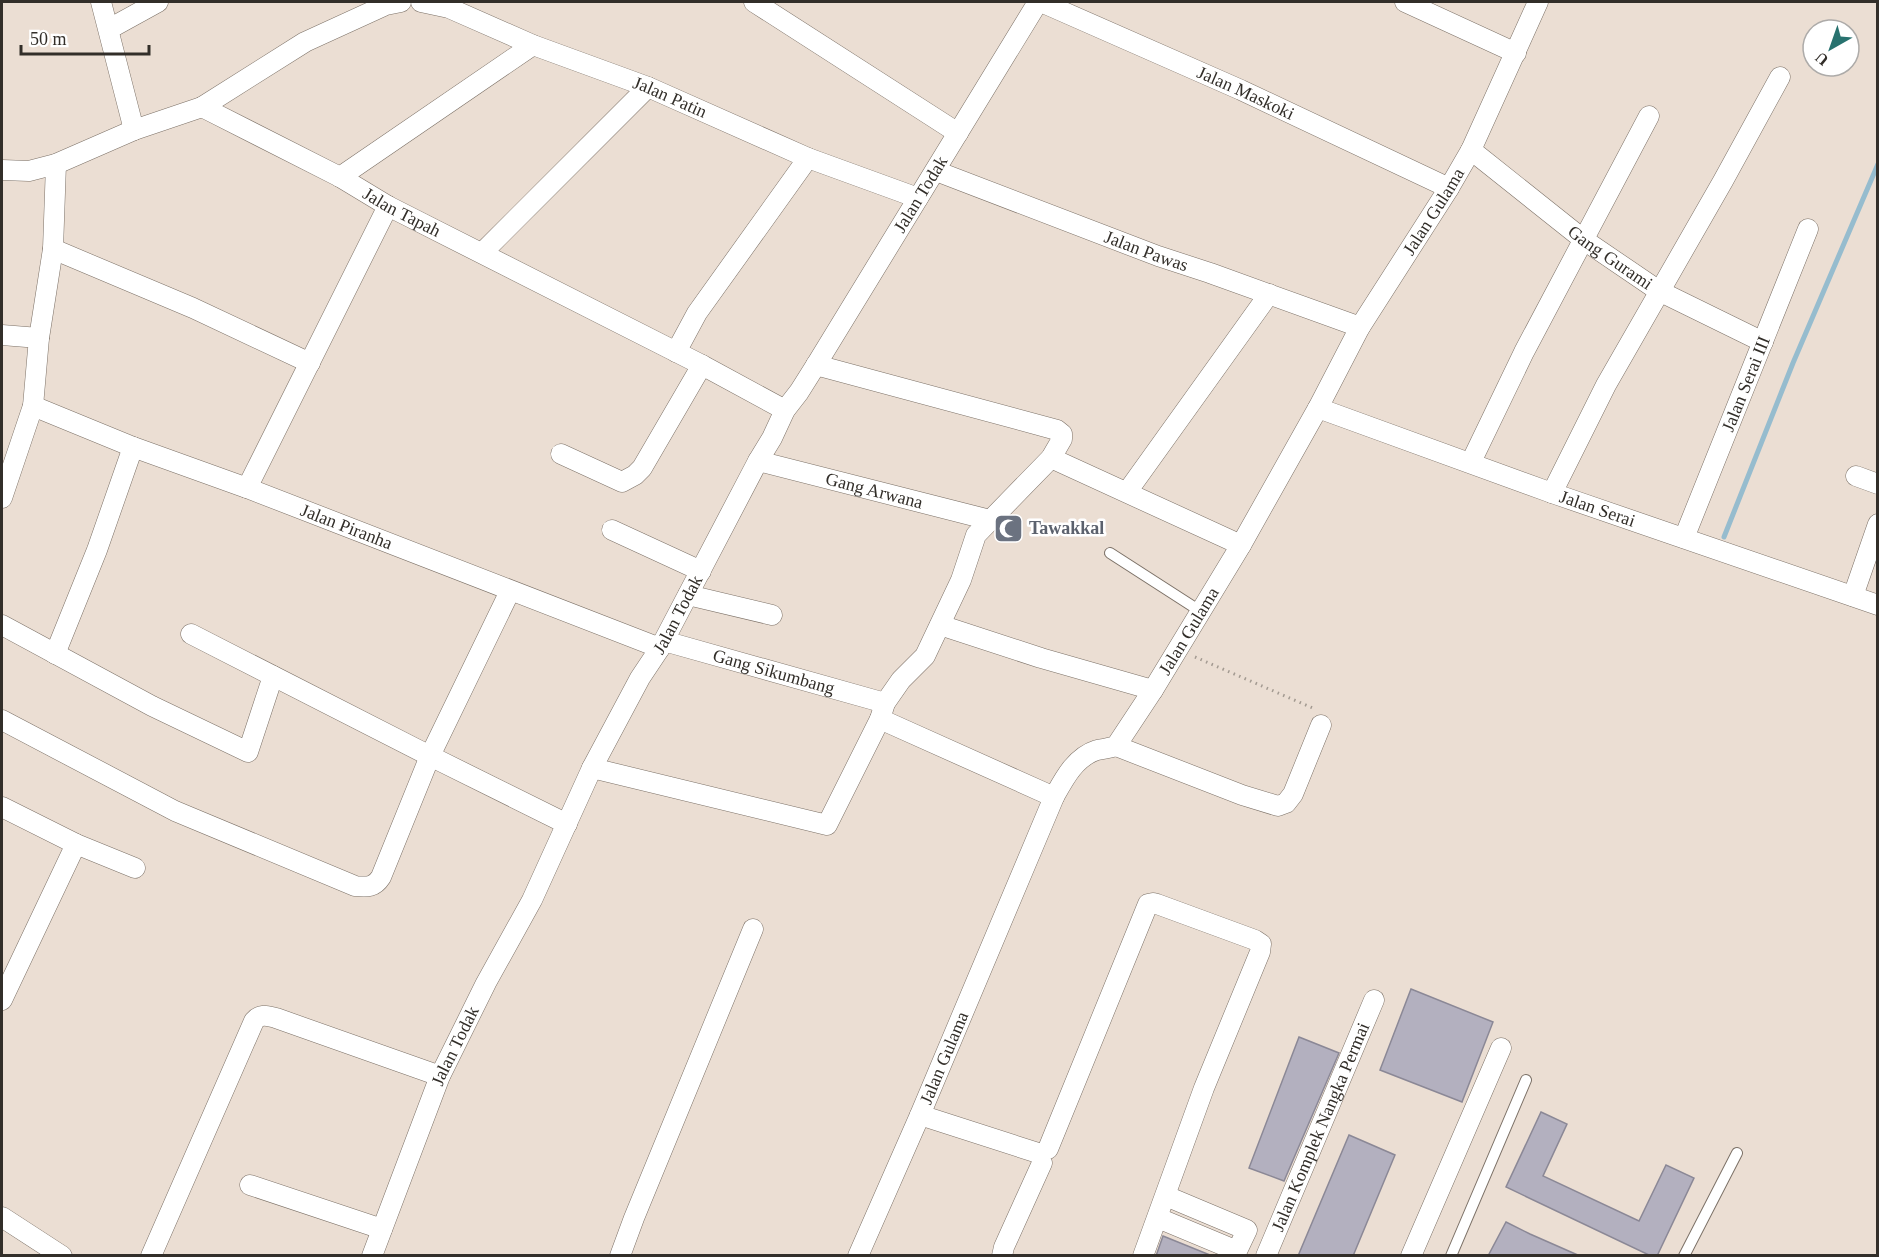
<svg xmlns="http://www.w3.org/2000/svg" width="1879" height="1257" font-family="'Times New Roman',serif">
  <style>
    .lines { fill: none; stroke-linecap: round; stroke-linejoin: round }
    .stream { stroke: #96bcce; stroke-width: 5 }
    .building { fill: #b3b0bf; stroke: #8b8896; stroke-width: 1.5 }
    .lane-casing { stroke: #7c7167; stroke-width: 12 }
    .street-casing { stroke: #7c7167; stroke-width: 21 }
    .path { stroke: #a39a91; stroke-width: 3; stroke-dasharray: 1.5 4.5; stroke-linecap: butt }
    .lane { stroke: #fff; stroke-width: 10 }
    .street { stroke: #fff; stroke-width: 20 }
    .labels { text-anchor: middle; stroke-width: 5; stroke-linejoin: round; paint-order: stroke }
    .street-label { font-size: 18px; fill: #322e29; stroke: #fff }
    .worship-label { font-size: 18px; font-weight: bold; fill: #5b616d; stroke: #fff; text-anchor: start }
  </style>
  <rect width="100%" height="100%" fill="#ebded3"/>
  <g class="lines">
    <path class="stream" d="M1724,537L1793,363L1878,164"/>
  </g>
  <g class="building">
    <path d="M1411,989L1493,1022L1462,1102L1380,1070Z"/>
    <path d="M1299,1037L1339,1053L1284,1181L1249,1168Z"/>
    <path d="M1541,1112L1567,1124L1543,1176L1639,1221L1666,1165L1694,1178L1657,1256H1651L1506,1187Z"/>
    <path d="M1349,1135L1395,1155L1353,1256H1298Z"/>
    <path d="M1506,1222L1530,1234L1580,1256H1488Z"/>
    <path d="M1163,1236L1210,1255V1256H1156Z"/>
  </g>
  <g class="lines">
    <defs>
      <g id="lane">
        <path d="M1110,553L1200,611"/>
        <path d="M1451,1256L1526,1080"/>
        <path d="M1684,1256L1737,1153"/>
      </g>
      <g id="street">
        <path id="s1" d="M101,2L134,130L202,107L340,177L388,206L702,365L785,410"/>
        <path id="s2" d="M421,2L449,8L533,45L648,87L808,158L918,198"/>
        <path d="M754,2L958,133"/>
        <path id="s3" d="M1041,2L1241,90L1449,188"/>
        <path d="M1405,2L1516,53"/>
        <path d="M109,29L158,2"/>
        <path d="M202,107L305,42L386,5L401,2"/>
        <path id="s4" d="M1471,150L1584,240L1659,291L1763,342"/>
        <path d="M2,170L29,171L56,164L134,130"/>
        <path id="s5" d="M936,171L1158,256L1210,273L1360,327"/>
        <path d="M340,177L533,45"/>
        <path d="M53,249L193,308L310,363"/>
        <path d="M483,252L648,87"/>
        <path d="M2,335L39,338"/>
        <path d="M676,352L697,313L808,158"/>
        <path id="s6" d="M33,406L133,447L247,488L660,648"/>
        <path id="s7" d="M1318,408L1552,493L1878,605"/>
        <path d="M561,454L622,482L635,475L642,468L702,365"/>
        <path d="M1051,458L1241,545"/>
        <path id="s8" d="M758,461L990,520"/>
        <path d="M1471,462L1524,352L1649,116"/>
        <path d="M1856,476L1878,484"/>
        <path d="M247,488L388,206"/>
        <path d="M1127,492L1269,294"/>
        <path d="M1552,493L1606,385L1723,181L1780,77"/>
        <path d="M2,498L33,406L39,338L53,249L56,164"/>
        <path d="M612,530L701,571"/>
        <path id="s9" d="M1684,538L1808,229"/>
        <path d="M688,595L772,615"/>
        <path d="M1853,596L1878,524"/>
        <path d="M2,625L152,706L248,752L273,676"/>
        <path d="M940,625L1041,658L1153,690"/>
        <path d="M191,634L430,756L567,824"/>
        <path id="s10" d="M664,641L885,703"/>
        <path d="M55,654L97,550L133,447"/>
        <path d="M880,719L1054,797"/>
        <path d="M2,720L175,811L355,886C367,887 374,888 381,877L430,756L510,591"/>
        <path d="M1116,746L1242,795L1278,806L1286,803L1293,794L1321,725"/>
        <path d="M592,768L827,825L880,719L885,703L901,680L925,656L961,580L976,535L1051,458L1062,439V434L1057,430L816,365"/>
        <path d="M2,807L76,844L135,868"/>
        <path d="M2,1000L76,844"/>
        <path d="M920,1115L1038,1153"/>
        <path d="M1048,1149L1148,904L1153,903L1157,904L1255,940L1261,944L1260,952L1204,1088L1143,1256"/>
        <path d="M250,1185L382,1229"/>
        <path d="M2,1217L62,1256"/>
        <path d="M1158,1218L1237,1251L1247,1230L1166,1196"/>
        <path d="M151,1256L254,1021C261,1013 267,1016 276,1018L440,1076"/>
        <path id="s11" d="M372,1256L440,1076L486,983L532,900L592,768L640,678L660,648L758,461L772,438L785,410L799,392L816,365L1038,2"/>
        <path d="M620,1256L634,1218L753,929"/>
        <path id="s12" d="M858,1256L920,1115L1054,797C1064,779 1075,757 1097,750C1103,749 1110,748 1116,746L1153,690L1241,545L1318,408L1360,327L1449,188L1471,150L1538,2"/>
        <path d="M1002,1256L1004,1247L1042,1163"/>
        <path id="s13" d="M1266,1256L1374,1000"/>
        <path d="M1411,1256L1501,1048"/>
      </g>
    </defs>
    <use href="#lane" class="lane-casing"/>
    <use href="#street" class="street-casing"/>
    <path class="path" d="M1195,657L1315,709"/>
    <use href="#lane" class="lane"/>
    <use href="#street" class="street"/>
  </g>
  <defs>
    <symbol id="mosque-square" viewBox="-11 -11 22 22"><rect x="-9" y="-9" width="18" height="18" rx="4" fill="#6b7280" stroke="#fff"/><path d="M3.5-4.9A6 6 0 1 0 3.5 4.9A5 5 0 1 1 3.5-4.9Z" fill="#fff"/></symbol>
  </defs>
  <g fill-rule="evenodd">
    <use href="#mosque-square" x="992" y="512" width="33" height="33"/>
  </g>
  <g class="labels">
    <g class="street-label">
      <text dy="6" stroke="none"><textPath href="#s3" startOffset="224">Jalan Maskoki</textPath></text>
      <text dy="6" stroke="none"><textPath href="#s2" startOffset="267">Jalan Patin</textPath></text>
      <text dy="6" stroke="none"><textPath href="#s11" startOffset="1198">Jalan Todak</textPath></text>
      <text dy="6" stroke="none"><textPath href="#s1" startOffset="430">Jalan Tapah</textPath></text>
      <text dy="6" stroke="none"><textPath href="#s12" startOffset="1206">Jalan Gulama</textPath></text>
      <text dy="6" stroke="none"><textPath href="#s5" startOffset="225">Jalan Pawas</textPath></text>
      <text dy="6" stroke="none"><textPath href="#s4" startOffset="176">Gang Gurami</textPath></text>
      <text dy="6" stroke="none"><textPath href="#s9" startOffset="166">Jalan Serai III</textPath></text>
      <text dy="6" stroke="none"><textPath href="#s8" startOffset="120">Gang Arwana</textPath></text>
      <text dy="6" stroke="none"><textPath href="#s7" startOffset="297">Jalan Serai</textPath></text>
      <text dy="6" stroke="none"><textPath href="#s6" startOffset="336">Jalan Piranha</textPath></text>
      <text dy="6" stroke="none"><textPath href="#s11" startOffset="712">Jalan Todak</textPath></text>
      <text dy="6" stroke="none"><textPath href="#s12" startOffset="720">Jalan Gulama</textPath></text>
      <text dy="6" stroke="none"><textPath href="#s10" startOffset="114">Gang Sikumbang</textPath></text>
      <text dy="6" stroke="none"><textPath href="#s11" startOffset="226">Jalan Todak</textPath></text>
      <text dy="6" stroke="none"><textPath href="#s12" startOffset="216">Jalan Gulama</textPath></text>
      <text dy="6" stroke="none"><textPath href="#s13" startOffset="140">Jalan Komplek Nangka Permai</textPath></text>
    </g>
    <g class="worship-label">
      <text x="1029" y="534">Tawakkal</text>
    </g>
  </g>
  <rect width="1879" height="1257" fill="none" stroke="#322e29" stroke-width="6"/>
  <g transform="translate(1831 48) rotate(220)"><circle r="28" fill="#ffffff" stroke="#adaba9" stroke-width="1.5"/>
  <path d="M0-4.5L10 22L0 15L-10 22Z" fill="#28726f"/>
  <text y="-9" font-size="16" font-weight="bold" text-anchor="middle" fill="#322e29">U</text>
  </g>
  <path d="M21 45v9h128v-9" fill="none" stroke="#322e29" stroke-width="3"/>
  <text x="30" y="45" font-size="18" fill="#322e29" stroke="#ffffff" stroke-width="4.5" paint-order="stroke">50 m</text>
</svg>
